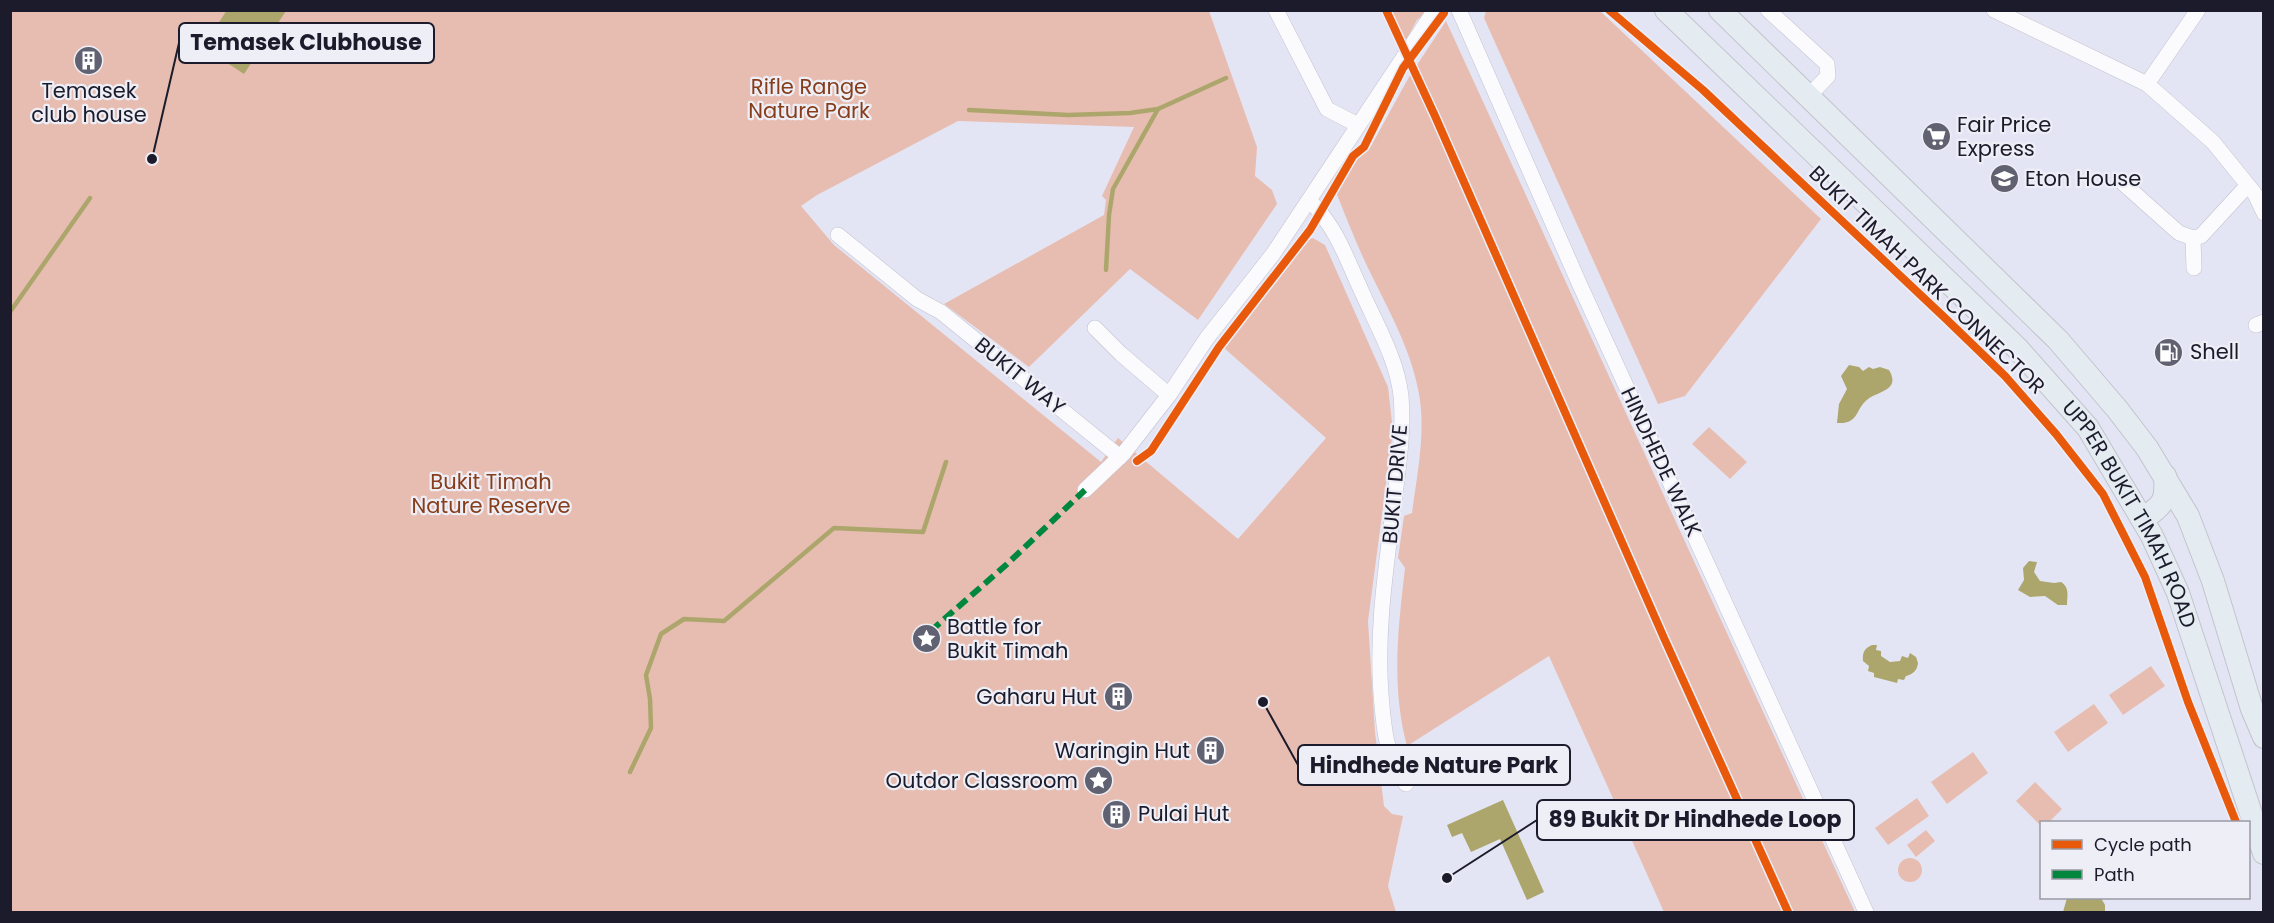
<svg xmlns="http://www.w3.org/2000/svg" width="2274" height="923" font-family="Poppins,sans-serif">
  <style>
    .green { fill: #e8bdb1 }
    .water { fill: #aca66c }
    .lines { fill: none; stroke-linecap: round; stroke-linejoin: round }
    .stream { stroke: #aca66c; stroke-width: 4.5 }
    .minor-casing { stroke: #c2c2d1; stroke-width: 16 }
    .highway-casing { stroke: #c3c3cc; stroke-width: 24 }
    .minor { stroke: #fbfbfd; stroke-width: 15 }
    .highway { stroke: #e4ecf1; stroke-width: 22 }
    .quiet { stroke: #00873e; stroke-width: 6; stroke-dasharray: 12 6; stroke-linecap: butt }
    .cycleway-casing { stroke: #eeeef7; stroke-width: 11 }
    .cycleway { stroke: #e8590c; stroke-width: 8 }
    .labels { text-anchor: middle; stroke-width: 4.5; stroke-linejoin: round; paint-order: stroke }
    .park-label { font-size: 21px; fill: #873d1a; stroke: #eeeef7 }
    .poi-label { font-size: 21px; fill: #1b1b2b; stroke: #eeeef7; text-anchor: start }
    .street-label { font-size: 21px; fill: #1b1b2b; stroke: #eeeef7 }
    .leader { fill: none; stroke: #1b1b2b; stroke-width: 2 }
    .callout-dot { fill: #1b1b2b; stroke: #eeeef7; stroke-width: 2 }
    .callout { fill: #eeeef7; stroke: #1b1b2b; stroke-width: 2 }
    .callout-label { font-size: 22px; text-anchor: middle; font-weight: bold; fill: #1b1b2b }
  </style>
  <rect width="100%" height="100%" fill="#e4e5f4"/>
  <g class="green">
    <path d="M10,11H1209L1257,147L1255,176L1272,190L1277,204L1198,320L1130,269L1029,367L944,304L1104,215L1106,200L1102,196L1134,127L958,121L817,195L801,206L834,245L1101,462L1118,438L1238,539L1326,438L1224,348L1302,242L1313,238L1325,245L1388,387L1393,431L1368,621L1375,732L1384,806L1392,814L1403,816L1388,886L1396,912H11Z"/>
    <path d="M1391,11H1427L1417,20L1405,42Z"/>
    <path d="M1486,11H1600L1821,219L1685,396L1658,404L1484,18Z"/>
    <path d="M1446,21L1855,912H1664L1549,656L1407,746C1391,686 1398,629 1405,568L1398,558L1404,516L1412,513C1417,474 1426,433 1419,394C1411,349 1388,309 1368,268C1356,243 1346,217 1336,192L1356,159L1370,148L1409,77Z"/>
    <path d="M1709,427L1747,462L1730,479L1692,444Z"/>
    <path d="M2151,666L2165,686L2123,715L2109,695Z"/>
    <path d="M2094,704L2108,723L2068,752L2054,732Z"/>
    <path d="M1973,752L1988,773L1947,804L1931,782Z"/>
    <path d="M2035,782L2062,809L2049,822H2042L2041,826L2016,801Z"/>
    <path d="M1917,798L1929,816L1888,845L1875,828Z"/>
    <path d="M1926,830L1935,841L1916,857L1907,845Z"/>
    <circle cx="1910" cy="870" r="12"/>
  </g>
  <g class="water">
    <path d="M227,10L286,11L244,74L203,47Z"/>
    <path d="M1849,365L1859,367L1863,371L1869,367L1873,369L1880,367L1889,370C1901,390 1879,391 1868,399C1854,410 1860,424 1837,423L1839,404L1847,389L1841,376Z"/>
    <path d="M2029,561L2037,562L2034,572L2040,581L2054,583L2061,582C2070,588 2067,595 2067,605H2058L2045,596L2030,597L2018,590L2024,580L2023,568Z"/>
    <path d="M1872,645H1877L1876,650L1881,651V656L1890,662L1900,661L1902,656L1908,658L1910,653L1916,657L1918,663C1917,671 1913,674 1906,676L1904,680L1898,679L1897,683L1874,677V673L1868,671L1869,666L1863,661C1862,652 1865,648 1872,645Z"/>
    <path d="M1503,800L1544,892L1527,900L1500,839L1471,852L1462,833L1452,837L1447,825Z"/>
    <path d="M2067,898H2101L2105,905V912H2063Z"/>
  </g>
  <g class="lines">
    <g class="stream">
      <path d="M969,110L1068,115L1130,113L1158,109L1226,78"/>
      <path d="M1106,270L1109,215L1113,189L1158,109"/>
      <path d="M10,312L90,198"/>
      <path d="M630,772L651,728L650,699L646,675L661,634L684,619L724,621L834,528L923,532L946,462"/>
    </g>
    <defs>
      <g id="minor">
        <path d="M1276,10L1327,109L1358,125"/>
        <path d="M1459,10L1579,283L1866,912"/>
        <path d="M1768,10L1827,64L1828,76L1808,97"/>
        <path d="M1994,10L2147,84L2213,142L2255,194L2264,213"/>
        <path d="M2147,84L2198,10"/>
        <path d="M2124,184L2179,233L2193,238L2201,236L2247,186"/>
        <path d="M1310,201C1336,227 1346,257 1361,290C1376,324 1397,359 1401,396C1404,429 1399,462 1395,495C1387,562 1376,627 1381,694C1384,730 1385,753 1406,784"/>
        <path d="M838,235L917,299L941,312L1120,457"/>
        <path d="M2193,238L2194,268"/>
        <path d="M2256,325L2264,322"/>
        <path d="M1095,328L1121,354L1169,395"/>
        <path d="M1085,490L1124,453L1169,395L1207,338L1273,254L1435,10"/>
      </g>
      <g id="highway">
        <path id="s1" d="M1666,10L2018,349L2088,428L2152,536L2178,593L2264,853"/>
        <path d="M1720,10L2058,340L2117,409L2147,448L2188,516L2213,581L2252,709L2264,737"/>
        <path d="M2142,519C2163,506 2167,501 2165,476"/>
      </g>
    </defs>
    <use href="#minor" class="minor-casing"/>
    <use href="#highway" class="highway-casing"/>
    <use href="#minor" class="minor"/>
    <use href="#highway" class="highway"/>
    <path class="quiet" d="M917,643L1006,565L1085,490"/>
    <defs>
      <g id="cycleway">
        <path d="M1386,10L1435,116L1664,638L1788,912"/>
        <path d="M1609,10L1703,90L1945,318L2005,376L2056,434L2103,494L2145,577L2188,702L2236,822"/>
        <path d="M1137,461L1151,451L1219,347L1310,230L1353,156L1364,147L1403,68L1444,13"/>
      </g>
    </defs>
    <use href="#cycleway" class="cycleway-casing"/>
    <use href="#cycleway" class="cycleway"/>
  </g>
  <defs>
    <symbol id="building-disc" viewBox="-11 -11 22 22"><circle r="9.5" fill="#616271" stroke="#eeeef7"/><path d="M-4-6H4V6H1V3H-1V6H-4ZM-2.5-4.3h1.7v1.8h-1.7ZM.8-4.3h1.7v1.8H.8ZM-2.5-1h1.7V.8h-1.7ZM.8-1h1.7V.8H.8Z" fill="#fff"/></symbol>
    <symbol id="supermarket-disc" viewBox="-11 -11 22 22"><circle r="9.5" fill="#616271" stroke="#eeeef7"/><path d="M-6-5.5h2.5l.6 2H6L4.5 2H-2.5L-4.4-4H-6ZM-1.5 3.2a1.3 1.3 0 1 0 .1 0ZM3 3.2a1.3 1.3 0 1 0 .1 0Z" fill="#fff"/></symbol>
    <symbol id="school-disc" viewBox="-11 -11 22 22"><circle r="9.5" fill="#616271" stroke="#eeeef7"/><path d="M0-5L7-2L0 1L-7-2ZM-4 1L0 2.5L4 1V4Q0 6-4 4Z" fill="#fff"/></symbol>
    <symbol id="fuel-disc" viewBox="-11 -11 22 22"><circle r="9.5" fill="#616271" stroke="#eeeef7"/><path d="M-5.5-6h7V0h2V4h1.3V-2.5L3-4.5l.8-.8L6-3V5H2.5V1h-1V6h-7ZM-4.2-4.7v3.2H.2V-4.7Z" fill="#fff"/></symbol>
    <symbol id="sight-disc" viewBox="-11 -11 22 22"><circle r="9.5" fill="#616271" stroke="#eeeef7"/><path d="M0-6L1.8-2.2L6-1.7L2.9 1.2L3.7 5.4L0 3.3L-3.7 5.4L-2.9 1.2L-6-1.7L-1.8-2.2Z" fill="#fff"/></symbol>
  </defs>
  <g fill-rule="evenodd">
    <use href="#building-disc" x="72" y="44" width="33" height="33"/>
    <use href="#supermarket-disc" x="1920" y="120" width="33" height="33"/>
    <use href="#school-disc" x="1988" y="162" width="33" height="33"/>
    <use href="#fuel-disc" x="2152" y="336" width="33" height="33"/>
    <use href="#sight-disc" x="910" y="622" width="33" height="33"/>
    <use href="#building-disc" x="1102" y="680" width="33" height="33"/>
    <use href="#building-disc" x="1194" y="734" width="33" height="33"/>
    <use href="#sight-disc" x="1082" y="764" width="33" height="33"/>
    <use href="#building-disc" x="1100" y="798" width="33" height="33"/>
  </g>
  <g class="labels">
    <g class="park-label">
      <text x="809" y="94">Rifle Range<tspan x="809" dy="24">Nature Park</tspan></text>
      <text x="491" y="489">Bukit Timah<tspan x="491" dy="24">Nature Reserve</tspan></text>
    </g>
    <g class="poi-label">
      <text x="89" y="98" text-anchor="middle">Temasek<tspan x="89" dy="24">club house</tspan></text>
      <text x="1957" y="132">Fair Price<tspan x="1957" dy="24">Express</tspan></text>
      <text x="2025" y="186">Eton House</text>
      <text x="2190" y="359">Shell</text>
      <text x="947" y="634">Battle for<tspan x="947" dy="24">Bukit Timah</tspan></text>
      <text x="1097" y="704" text-anchor="end">Gaharu Hut</text>
      <text x="1190" y="758" text-anchor="end">Waringin Hut</text>
      <text x="1078" y="788" text-anchor="end">Outdor Classroom</text>
      <text x="1138" y="821">Pulai Hut</text>
    </g>
    <g class="street-label">
      <text transform="translate(1927 280) rotate(44)" y="7">BUKIT TIMAH PARK CONNECTOR</text>
      <text transform="translate(1020 376) rotate(39)" y="7">BUKIT WAY</text>
      <text transform="translate(1661 462) rotate(65)" y="7">HINDHEDE WALK</text>
      <text transform="translate(1395 484) rotate(-85)" y="7">BUKIT DRIVE</text>
      <text dy="7" stroke="none"><textPath href="#s1" startOffset="690">UPPER BUKIT TIMAH ROAD</textPath></text>
    </g>
  </g>
  <path class="leader" d="M152 159L179 43M1263 702L1298 765M1447 878L1537 820"/>
  <g class="callout-dot">
    <circle cx="152" cy="159" r="6"/>
    <circle cx="1263" cy="702" r="6"/>
    <circle cx="1447" cy="878" r="6"/>
  </g>
  <g class="callout">
    <rect x="179" y="23" width="255" height="40" rx="6"/>
    <rect x="1298" y="745" width="272" height="40" rx="6"/>
    <rect x="1537" y="800" width="317" height="40" rx="6"/>
  </g>
  <g class="callout-label">
    <text x="306" y="50">Temasek Clubhouse</text>
    <text x="1434" y="773">Hindhede Nature Park</text>
    <text x="1695" y="827">89 Bukit Dr Hindhede Loop</text>
  </g>
  <rect width="2274" height="923" fill="none" stroke="#1b1b2b" stroke-width="24"/>
  <rect x="2040" y="821" width="210" height="78" fill="#eeeef7" stroke="#9a9aa5" stroke-width="1.5"/>
  <rect x="2052" y="840" width="30" height="9" fill="#e8590c" stroke="#9a9aa5" stroke-width="1.5"/>
  <text x="2094" y="851" font-size="18" fill="#1b1b2b">Cycle path</text>
  <rect x="2052" y="870" width="30" height="9" fill="#00873e" stroke="#9a9aa5" stroke-width="1.5"/>
  <text x="2094" y="881" font-size="18" fill="#1b1b2b">Path</text>
</svg>
